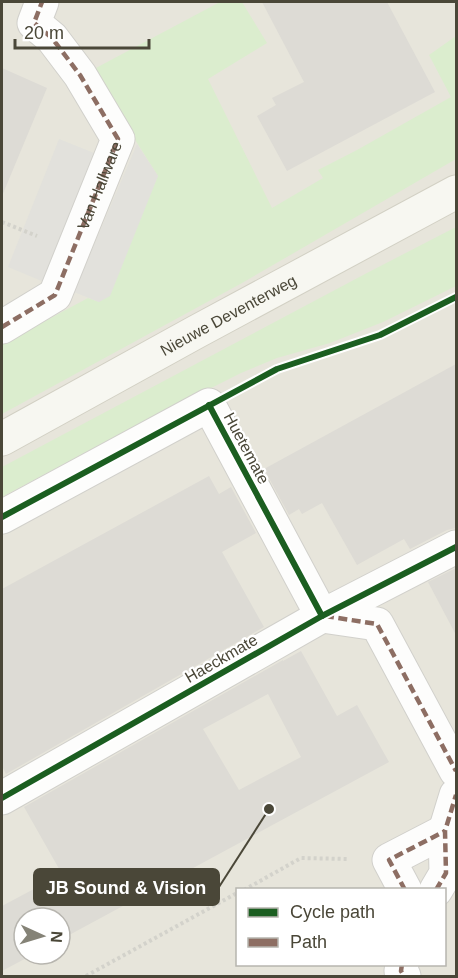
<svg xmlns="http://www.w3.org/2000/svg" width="458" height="978" font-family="Helvetica,sans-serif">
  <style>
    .residential { fill: #e7e5db; fill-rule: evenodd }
    .green { fill: #dbedce }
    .parking { fill: #e2e1dc }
    .building { fill: #dddbd5; fill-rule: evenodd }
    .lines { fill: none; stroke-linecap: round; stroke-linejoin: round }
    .street-casing { stroke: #d1d0cb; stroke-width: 35 }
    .secondary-casing { stroke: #d2d0c4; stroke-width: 35 }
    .path { stroke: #d3d2cb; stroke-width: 4; stroke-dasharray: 3 3; stroke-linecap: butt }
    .street { stroke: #fdfdfc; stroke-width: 33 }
    .secondary { stroke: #f7f7f1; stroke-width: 33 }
    .quiet { stroke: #8d6e63; stroke-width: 4.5; stroke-dasharray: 9 4.5; stroke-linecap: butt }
    .cycleway-casing { stroke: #fff; stroke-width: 10 }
    .cycleway { stroke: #1b5e20; stroke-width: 6 }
    .labels { text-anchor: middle; stroke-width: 4.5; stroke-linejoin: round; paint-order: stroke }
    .street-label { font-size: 16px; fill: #4a4738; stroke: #fff }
    .leader { fill: none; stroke: #4a4738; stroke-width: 2 }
    .callout-dot { fill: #4a4738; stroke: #fff; stroke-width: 2 }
    .callout { fill: #4a4738; stroke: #4a4738; stroke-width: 2 }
    .callout-label { font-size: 18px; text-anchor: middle; font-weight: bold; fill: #fff }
  </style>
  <rect width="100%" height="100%" fill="#f3f2ed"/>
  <path class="residential" d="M2,2H456V976H2ZM237,890H444V964H237ZM24,918H60V954H24Z"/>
  <g class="green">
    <path d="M220,2H242L267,43L208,79L272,208L323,178L318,170L357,150L451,97L429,55L456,36V159L242,283L2,414V344L88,298L99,302L158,176L113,105L94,69Z"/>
    <path d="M456,227V286L383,322L330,343L277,358L241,373L116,436L2,497V467L365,274Z"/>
  </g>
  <g class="parking">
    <path d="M59,139L94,153L44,282L8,267Z"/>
    <path d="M137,144L158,176L110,296L99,302L74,292Z"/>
  </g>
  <g class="building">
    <path d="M262,2H387L435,92L287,171L257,116L276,105L272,98L304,82Z"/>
    <path d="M2,68L47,88L2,196Z"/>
    <path d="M456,364V528L447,530L410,549L404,539L357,565L322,503L302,514L299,509L289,515L264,469Z"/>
    <path d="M209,476L219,494L231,487L256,533L222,552L264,627L6,774L2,766V589Z"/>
    <path d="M456,568V635L428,582Z"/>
    <path d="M301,651L337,716L357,705L389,762L60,940V918H24V954H34L2,971V906L62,874L24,807L283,660V661ZM268,694L301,757L239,790L203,729Z"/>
  </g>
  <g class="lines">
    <defs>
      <g id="street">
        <path id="s1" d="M2,327L55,295L118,139L80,75L52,38L34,23L42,2"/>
        <path d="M2,517L209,405L322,616"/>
        <path d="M322,616L377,624L456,771"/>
        <path d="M2,798L322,616L456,547"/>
        <path d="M405,890L389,860L445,831"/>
        <path d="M436,890L446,873L445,831L456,795"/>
        <path d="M402,964L401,971L404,976"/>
      </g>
      <g id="secondary">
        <path id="s2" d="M2,439L196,332L456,192"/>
      </g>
    </defs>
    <use href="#street" class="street-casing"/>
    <use href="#secondary" class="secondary-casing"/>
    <g class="path">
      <path d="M2,222L37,236"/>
      <path d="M244,890L301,858L349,859"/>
      <path d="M86,976L237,893"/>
    </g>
    <use href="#street" class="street"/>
    <use href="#secondary" class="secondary"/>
    <g class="quiet">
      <path d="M2,327L55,295L118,139L80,75L52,38L34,23L42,2"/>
      <path d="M325,616L377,624L456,771"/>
      <path d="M405,890L389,860L445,831"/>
      <path d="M436,890L446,873L445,831L456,795"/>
      <path d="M402,964L401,971L404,976"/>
    </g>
    <defs>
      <g id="cycleway">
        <path d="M209,405L322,616"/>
        <path d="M2,517L277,369L380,335L456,297"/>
        <path d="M2,798L322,616L456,547"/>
      </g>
    </defs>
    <use href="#cycleway" class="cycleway-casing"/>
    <use href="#cycleway" class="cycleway"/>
  </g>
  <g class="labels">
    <g class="street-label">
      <text dy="6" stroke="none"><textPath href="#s1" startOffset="180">Van Hallware</textPath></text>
      <text dy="6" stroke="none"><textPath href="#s2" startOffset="258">Nieuwe Deventerweg</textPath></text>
      <text transform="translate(247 448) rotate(62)" y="6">Huetemate</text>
      <text transform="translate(221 658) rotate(-30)" y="6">Haeckmate</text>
    </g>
  </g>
  <path class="leader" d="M269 809L219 887"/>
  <circle class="callout-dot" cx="269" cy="809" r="6"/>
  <rect class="callout" x="34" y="869" width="185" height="36" rx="6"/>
  <g class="callout-label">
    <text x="126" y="894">JB Sound &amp; Vision</text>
  </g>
  <rect width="458" height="978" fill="none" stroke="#4a4738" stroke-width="6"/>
  <rect x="236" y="888" width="210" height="78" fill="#ffffff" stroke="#b7b5af" stroke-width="1.5"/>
  <rect x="248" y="908" width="30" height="9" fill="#1b5e20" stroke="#b7b5af" stroke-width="1.5"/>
  <text x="290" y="918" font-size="18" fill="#4a4738">Cycle path</text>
  <rect x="248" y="938" width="30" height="9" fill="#8d6e63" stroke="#b7b5af" stroke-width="1.5"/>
  <text x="290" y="948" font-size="18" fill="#4a4738">Path</text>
  <g transform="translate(42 936) rotate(94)"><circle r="28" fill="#ffffff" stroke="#b7b5af" stroke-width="1.5"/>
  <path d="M0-4.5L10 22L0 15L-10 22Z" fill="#858377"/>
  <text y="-9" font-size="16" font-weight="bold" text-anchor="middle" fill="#4a4738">N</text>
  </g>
  <path d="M15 39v9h134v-9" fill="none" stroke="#4a4738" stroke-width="3"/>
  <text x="24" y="39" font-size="18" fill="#4a4738" stroke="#ffffff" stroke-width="4.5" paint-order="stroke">20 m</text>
</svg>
